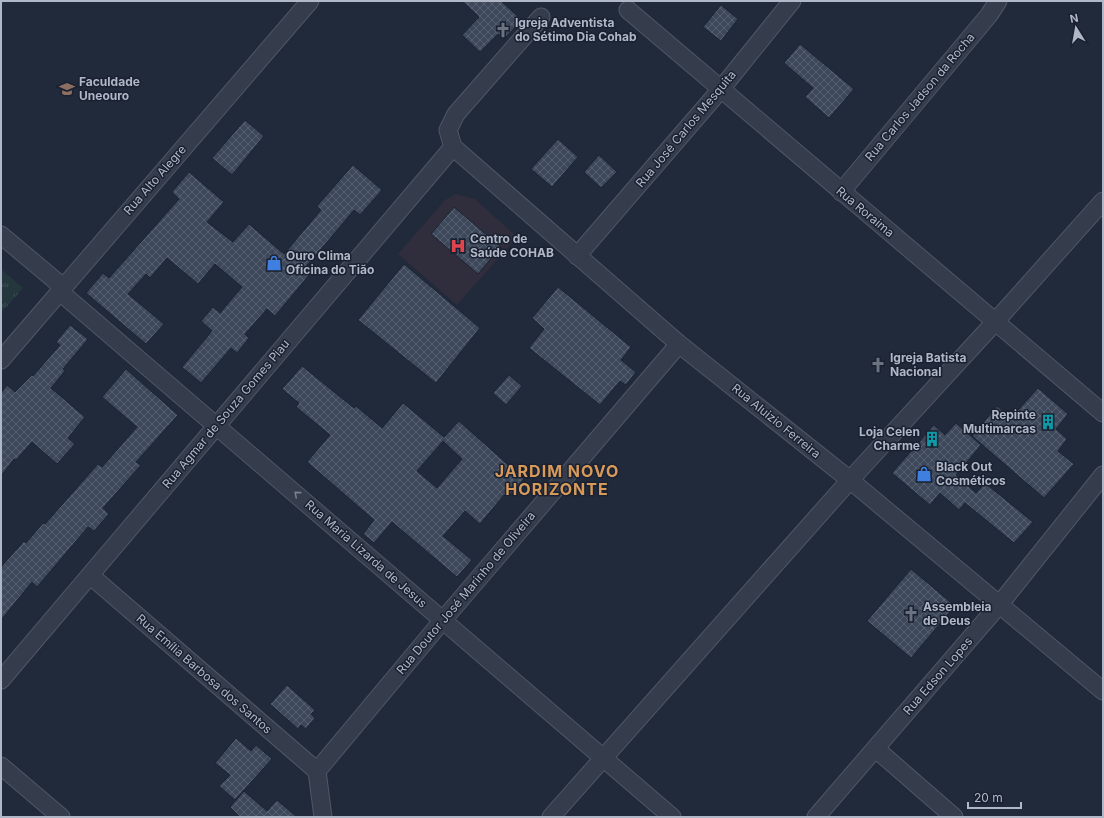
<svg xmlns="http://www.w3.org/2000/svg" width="1104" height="818" font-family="Inter,sans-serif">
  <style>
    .medical { fill: #302d3c }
    .park { fill: url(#park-tufts) }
    .building { fill: url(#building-cross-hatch); stroke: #1c2332; fill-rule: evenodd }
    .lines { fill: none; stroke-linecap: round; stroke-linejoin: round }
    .minor-casing { stroke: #505766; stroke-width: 19 }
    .minor { stroke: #353c4b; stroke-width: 17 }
    .oneway { stroke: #79808f }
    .labels { text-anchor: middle; stroke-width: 3; stroke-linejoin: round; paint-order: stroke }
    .poi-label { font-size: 12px; font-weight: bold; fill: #b0b7c7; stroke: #1a2130; text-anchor: start }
    .street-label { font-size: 12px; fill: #b0b7c7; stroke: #1a2130 }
    .district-label { font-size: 16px; font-weight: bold; letter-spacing: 1px; fill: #d79a5a; stroke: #1a2130 }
  </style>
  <defs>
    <pattern id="park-tufts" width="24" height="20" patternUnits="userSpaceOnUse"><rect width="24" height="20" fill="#23373c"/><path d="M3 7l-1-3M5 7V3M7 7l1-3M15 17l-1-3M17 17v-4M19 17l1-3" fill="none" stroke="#405257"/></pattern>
    <pattern id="building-cross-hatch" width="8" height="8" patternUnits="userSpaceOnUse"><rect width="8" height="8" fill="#3d485b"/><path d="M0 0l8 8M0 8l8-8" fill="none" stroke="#566071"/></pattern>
  </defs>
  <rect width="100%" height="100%" fill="#212a3b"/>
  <path class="medical" d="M456,194L475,199L517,237L457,305L398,254L445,200Z"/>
  <path class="park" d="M1,269L23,288L1,313Z"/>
  <g class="building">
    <path d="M462,1H501L522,20L504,39L498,34L480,52L462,35L479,17Z"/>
    <path d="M721,5L738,19L721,41L703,27Z"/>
    <path d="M800,44L854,89L829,118L805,97L813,88L784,63Z"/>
    <path d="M245,120L264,136L232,175L212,158Z"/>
    <path d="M558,139L578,157L552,187L531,169Z"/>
    <path d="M599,155L617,172L601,188L584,172Z"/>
    <path d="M353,165L382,190L360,215L354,210L333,235L303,270L309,275L275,316L267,309L245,334L249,338L237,353L231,348L201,383L182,367L212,331L201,321L213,307L220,313L242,287L215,264L198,284L167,258L150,278L146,274L128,294L164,324L146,344L86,293L103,273L109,278L179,199L172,192L189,172L224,202L207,222L233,242L249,224L284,254L321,210L317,206Z"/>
    <path d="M454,207L501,247L478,274L431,234Z"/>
    <path d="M404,264L480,328L436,383L358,320Z"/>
    <path d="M558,287L631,347L621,360L636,372L626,385L620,381L600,405L529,348L544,329L532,318Z"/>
    <path d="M70,325L88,339L63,369L65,371L51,388L85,417L68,438L75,444L57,464L32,442L16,460L14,459L1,476V393L7,385L15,392L32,375L33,376L60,345L56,342Z"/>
    <path d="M302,366L354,408L356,406L382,428L403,403L444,437L459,421L524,479L507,498L504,495L480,524L465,511L443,536L472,560L457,577L392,522L374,543L363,534L374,520L307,462L330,435L296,407L299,403L282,389ZM443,441L462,459L437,488L417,471Z"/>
    <path d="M126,369L178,415L136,462L141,465L103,508L109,514L94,531L88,527L37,587L32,582L1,620V567L24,541L26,543L43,523L45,524L98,464L102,467L137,427L102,397Z"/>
    <path d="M509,375L522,386L506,405L493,393Z"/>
    <path d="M1038,388L1068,414L1056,429L1067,439L1058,451L1074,464L1044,498L972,436L997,406L1011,418Z"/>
    <path d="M956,423L981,445L956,475L976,493L985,483L1033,522L1014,543L965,503L959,510L940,493L930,505L892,473L934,425L945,435Z"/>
    <path d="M911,569L955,606L911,658L867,621Z"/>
    <path d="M287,685L315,710L311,714L315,718L306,729L301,725L298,729L270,704Z"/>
    <path d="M236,738L251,751L256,745L272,759L235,800L219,786L230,775L215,763Z"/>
    <path d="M244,791L267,811L277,800L297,817H240L230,807Z"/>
  </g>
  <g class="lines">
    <defs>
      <g id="minor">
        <path d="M628,10L1103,413"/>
        <path d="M453,147L679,344L850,480L1103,691"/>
        <path d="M453,147L448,130L456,114L541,17"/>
        <path d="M841,192L989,15L998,1"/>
        <path d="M1,235L63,287"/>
        <path d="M577,256L721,89L792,1"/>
        <path d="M59,291L672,817"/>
        <path d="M1,360L310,1"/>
        <path d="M91,576L317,771"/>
        <path d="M1,680L453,147"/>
        <path d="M876,749L954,817"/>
        <path d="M1,766L61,817"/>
        <path d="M317,771L443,620L679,344"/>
        <path d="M317,771L323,817"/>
        <path d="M551,817L850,480L995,322L1103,201"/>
        <path d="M816,817L999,605L1103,475"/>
      </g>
    </defs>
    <use href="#minor" class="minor-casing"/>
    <use href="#minor" class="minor"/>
  </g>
  <defs><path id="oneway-chevron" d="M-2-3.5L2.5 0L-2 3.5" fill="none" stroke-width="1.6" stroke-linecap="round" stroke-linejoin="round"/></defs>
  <use class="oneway" href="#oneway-chevron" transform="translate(297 494) rotate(-139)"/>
  <defs>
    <symbol id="church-bare" viewBox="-9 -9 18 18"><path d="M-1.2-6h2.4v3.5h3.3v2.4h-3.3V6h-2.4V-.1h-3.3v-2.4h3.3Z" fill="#6b7280" stroke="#1a2130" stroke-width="2.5" paint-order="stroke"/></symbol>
    <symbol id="university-bare" viewBox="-9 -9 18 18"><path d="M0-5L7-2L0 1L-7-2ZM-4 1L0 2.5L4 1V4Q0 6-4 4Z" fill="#8d6e63" stroke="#1a2130" stroke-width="2.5" paint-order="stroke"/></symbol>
    <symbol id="hospital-bare" viewBox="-9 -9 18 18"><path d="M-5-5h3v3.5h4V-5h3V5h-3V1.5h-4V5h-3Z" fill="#e0444e" stroke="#1a2130" stroke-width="2.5" paint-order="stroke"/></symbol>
    <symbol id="shop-bare" viewBox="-9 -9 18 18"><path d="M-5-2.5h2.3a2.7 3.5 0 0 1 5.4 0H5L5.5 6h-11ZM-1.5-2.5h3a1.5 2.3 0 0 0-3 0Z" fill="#3f7fe0" stroke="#1a2130" stroke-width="2.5" paint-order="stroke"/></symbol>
    <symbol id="building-bare" viewBox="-9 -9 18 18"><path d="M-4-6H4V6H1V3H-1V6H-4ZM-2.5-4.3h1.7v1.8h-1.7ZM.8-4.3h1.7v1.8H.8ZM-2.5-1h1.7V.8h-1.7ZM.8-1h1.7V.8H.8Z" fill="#0f9aa8" stroke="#1a2130" stroke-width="2.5" paint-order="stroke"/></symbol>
  </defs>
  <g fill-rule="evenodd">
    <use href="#church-bare" x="492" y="19" width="22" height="22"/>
    <use href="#university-bare" x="56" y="78" width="22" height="22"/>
    <use href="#hospital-bare" x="447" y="235" width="22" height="22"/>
    <use href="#shop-bare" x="263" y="252" width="22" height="22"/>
    <use href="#church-bare" x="867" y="354" width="22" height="22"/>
    <use href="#building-bare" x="1037" y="411" width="22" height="22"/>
    <use href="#building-bare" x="921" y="428" width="22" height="22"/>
    <use href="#shop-bare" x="913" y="463" width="22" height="22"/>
    <use href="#church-bare" x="900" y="603" width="22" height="22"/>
  </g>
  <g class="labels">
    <g class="poi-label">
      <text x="515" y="27">Igreja Adventista<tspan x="515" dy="14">do Sétimo Dia Cohab</tspan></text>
      <text x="79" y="86">Faculdade<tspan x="79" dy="14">Uneouro</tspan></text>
      <text x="470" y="243">Centro de<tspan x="470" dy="14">Saúde COHAB</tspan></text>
      <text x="286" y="260">Ouro Clima<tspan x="286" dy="14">Oficina do Tião</tspan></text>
      <text x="890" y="362">Igreja Batista<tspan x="890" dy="14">Nacional</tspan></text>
      <text x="1036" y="419" text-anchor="end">Repinte<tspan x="1036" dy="14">Multimarcas</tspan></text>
      <text x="920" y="436" text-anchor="end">Loja Celen<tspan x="920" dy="14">Charme</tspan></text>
      <text x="936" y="471">Black Out<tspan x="936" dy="14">Cosméticos</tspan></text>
      <text x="923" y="611">Assembleia<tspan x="923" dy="14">de Deus</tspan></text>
    </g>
    <g class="street-label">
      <text transform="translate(920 97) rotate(-50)" y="4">Rua Carlos Jadson da Rocha</text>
      <text transform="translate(686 129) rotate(-50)" y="4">Rua José Carlos Mesquita</text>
      <text transform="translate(155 180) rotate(-49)" y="4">Rua Alto Alegre</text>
      <text transform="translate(865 212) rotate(40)" y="4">Rua Roraima</text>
      <text transform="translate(226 414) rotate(-50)" y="4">Rua Agmar de Souza Gomes Piau</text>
      <text transform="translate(776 421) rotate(39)" y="4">Rua Aluizio Ferreira</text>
      <text transform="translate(366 554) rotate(41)" y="4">Rua Maria Lizarda de Jesus</text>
      <text transform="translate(466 593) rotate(-50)" y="4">Rua Doutor José Marinho de Oliveira</text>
      <text transform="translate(204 674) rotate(41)" y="4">Rua Emília Barbosa dos Santos</text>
      <text transform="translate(938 676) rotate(-49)" y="4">Rua Edson Lopes</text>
    </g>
    <g class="district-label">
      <text x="557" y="477">JARDIM NOVO<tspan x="557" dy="18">HORIZONTE</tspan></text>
    </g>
  </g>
  <rect width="1104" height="818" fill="none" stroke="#b0b7c7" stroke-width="4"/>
  <g transform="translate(1076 28) rotate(349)" stroke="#1a2130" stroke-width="3" paint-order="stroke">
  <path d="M0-3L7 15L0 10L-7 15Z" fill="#b0b7c7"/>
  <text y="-6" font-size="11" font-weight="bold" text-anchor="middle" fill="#b0b7c7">N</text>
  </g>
  <path d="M968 802v6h53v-6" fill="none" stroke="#b0b7c7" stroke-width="2"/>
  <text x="974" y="802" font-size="12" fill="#b0b7c7" stroke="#1a2130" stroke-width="3" paint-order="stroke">20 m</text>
</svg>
